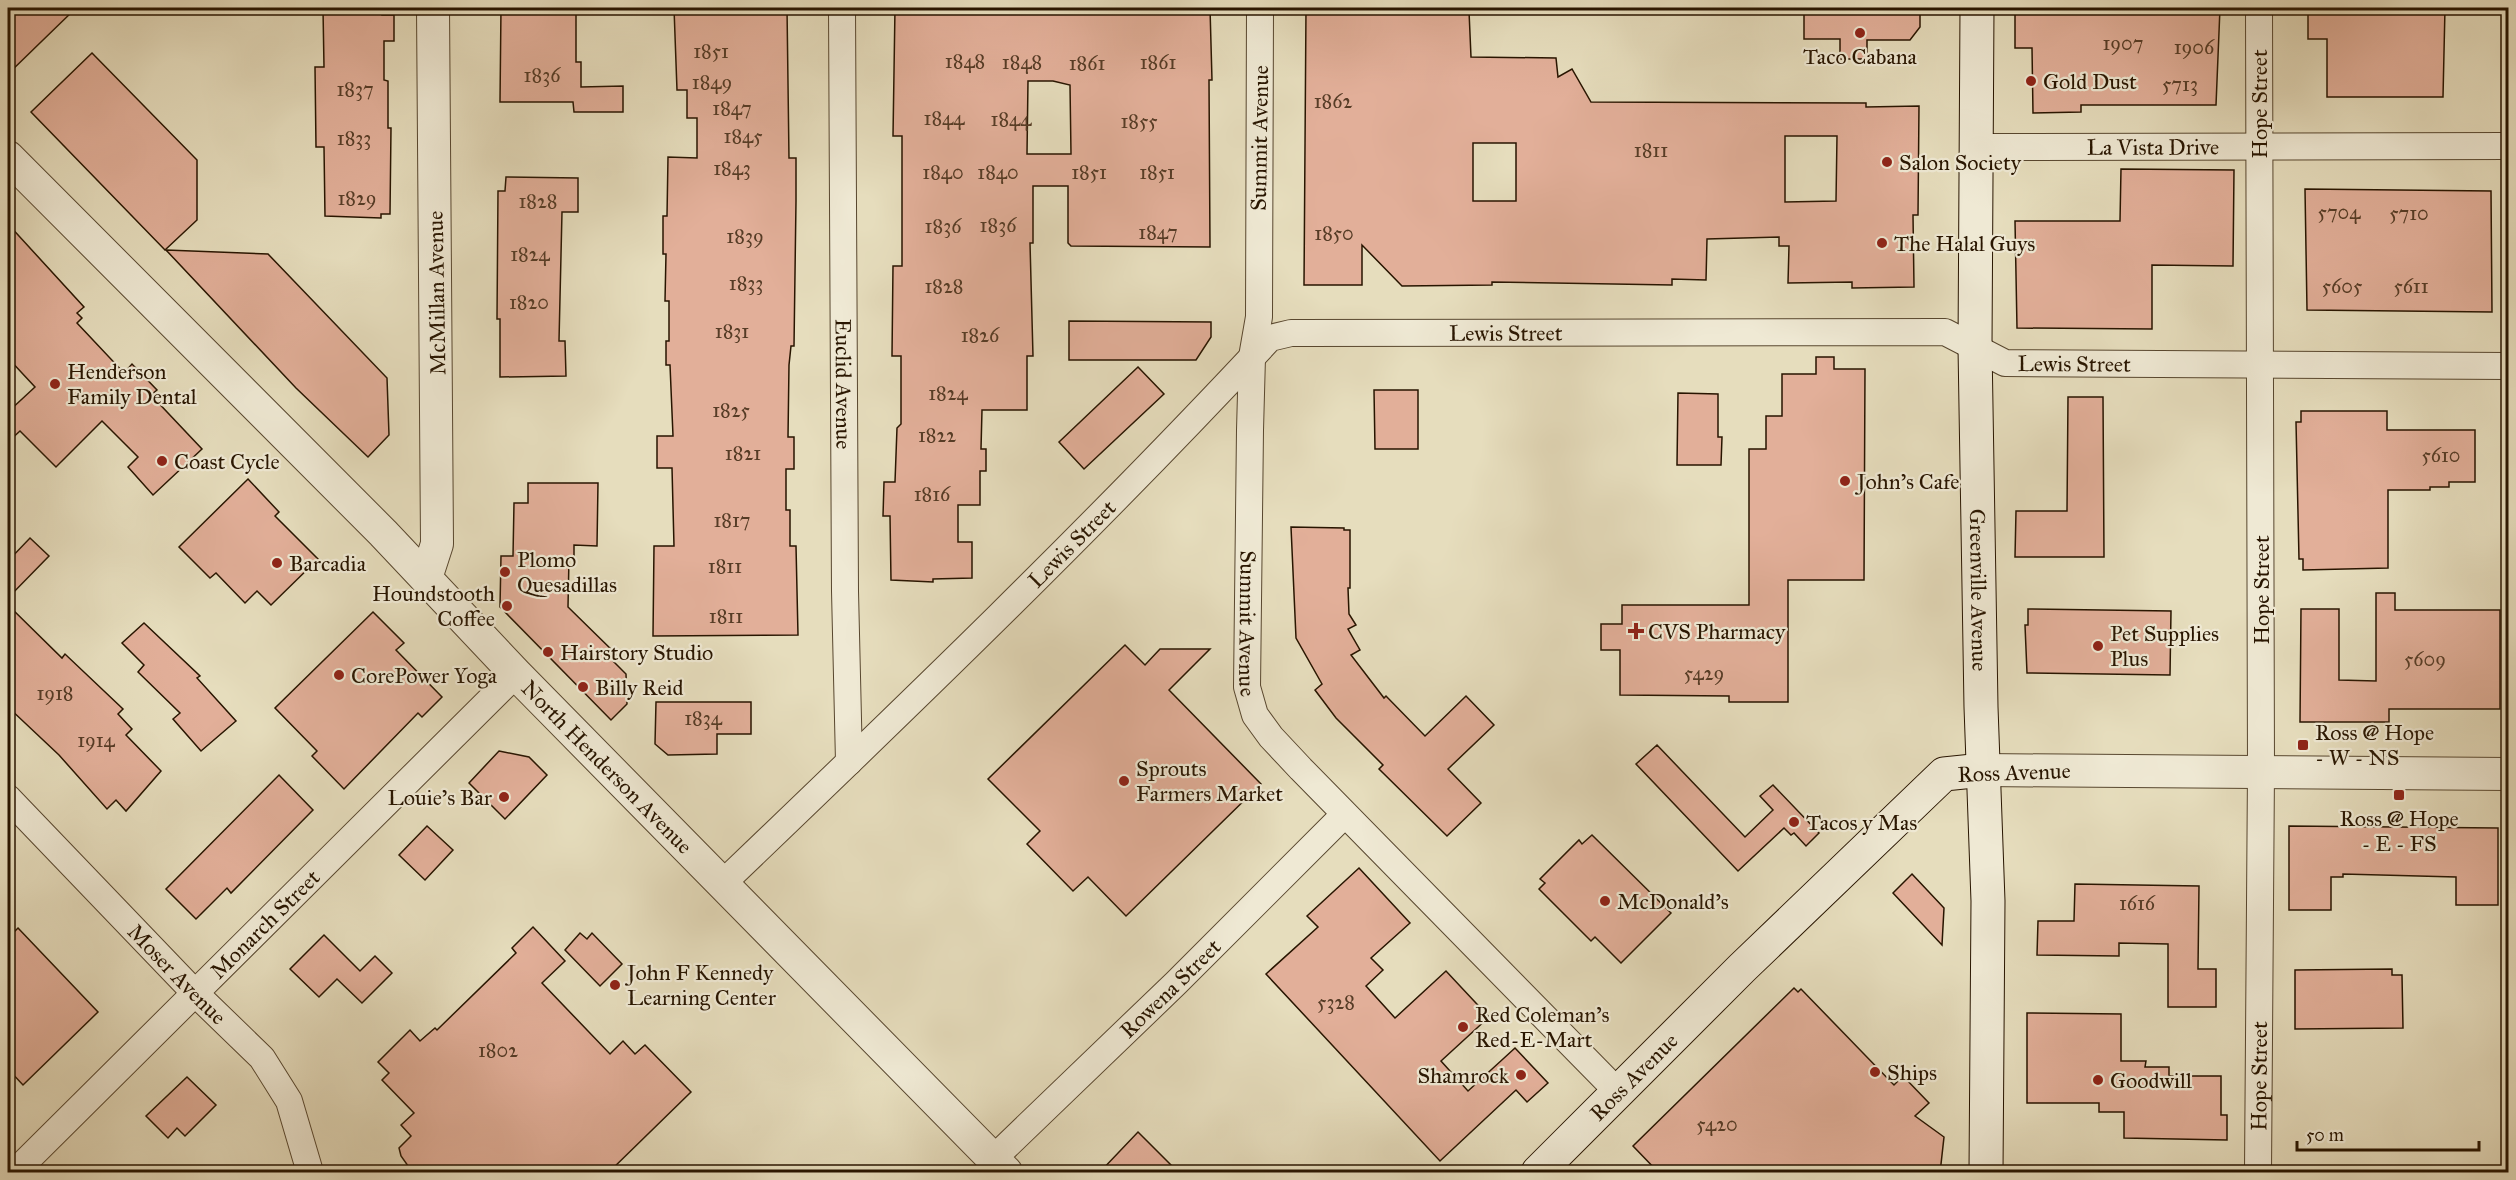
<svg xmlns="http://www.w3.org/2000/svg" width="2516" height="1180" font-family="'IM FELL Great Primer',serif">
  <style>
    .building { fill: #e2af99; stroke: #281500; stroke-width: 1.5; fill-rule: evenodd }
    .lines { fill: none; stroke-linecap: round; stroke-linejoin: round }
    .minor-casing { stroke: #58472f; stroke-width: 28 }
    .tertiary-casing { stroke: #58472f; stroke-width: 34 }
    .secondary-casing { stroke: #281500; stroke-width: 35 }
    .minor { stroke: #efe9d4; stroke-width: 26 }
    .tertiary { stroke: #efe9d4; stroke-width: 32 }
    .secondary { stroke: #efe9d4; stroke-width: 33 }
    .poi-dot { fill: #8f2418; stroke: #efe9d4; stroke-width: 2 }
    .labels { text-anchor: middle; stroke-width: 4.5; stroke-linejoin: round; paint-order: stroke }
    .number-label { font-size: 20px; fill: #563c26 }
    .poi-label { font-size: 22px; fill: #281500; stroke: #efe9d4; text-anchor: start }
    .street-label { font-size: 22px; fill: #281500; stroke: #efe9d4 }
  </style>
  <rect width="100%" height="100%" fill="#e6ddbd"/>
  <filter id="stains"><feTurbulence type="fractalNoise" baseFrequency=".00333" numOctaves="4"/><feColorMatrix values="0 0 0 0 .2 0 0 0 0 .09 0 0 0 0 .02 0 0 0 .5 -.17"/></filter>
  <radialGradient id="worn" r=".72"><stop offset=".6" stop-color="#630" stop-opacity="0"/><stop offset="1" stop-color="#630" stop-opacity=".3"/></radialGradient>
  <g class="building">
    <path d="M8,8H76L8,74Z"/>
    <path d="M382,8V15H394V41H384V80L388,81V128H391L390,214H381V218L325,216L324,147H316L315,67H324L323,9Z"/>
    <path d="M501,8H576V62H581V87L623,86V112H574L573,102H500Z"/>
    <path d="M674,8H787L789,158H796V201L794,346H791L789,365L788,437H794V469H786V510H790V546H796L798,635L653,636L654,546H674L672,468H657V436H673L670,365H666V341H669V301H665L666,254H663V216H667L668,157L697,158V118H687V90H677Z"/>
    <path d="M895,8H1210L1212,80H1209L1210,247L1071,246L1068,243V186H1033V243H1030L1033,356H1027V410H982L981,449H986V471H980V505H958V542H972V578L933,579V582L891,580L890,516H883L884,482H895L897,428L901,424V356H892L893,266H902V136H893ZM1028,81H1053L1070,85L1071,154H1027Z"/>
    <path d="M1306,8H1464V11H1469L1471,57L1556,58L1558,77L1572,69L1591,102L1866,103V107L1919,106L1918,215H1913L1914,287L1852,288V282L1788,283L1789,246H1779V237L1707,239L1706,280L1672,279V285L1492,282V285L1402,286L1362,245V285H1304ZM1785,136H1837L1836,201L1785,202ZM1473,143H1516V201H1473Z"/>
    <path d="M1804,8H1920V27L1910,40H1867V59H1840V39H1804Z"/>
    <path d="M2015,8H2220L2216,105H2081V112L2033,113L2032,48H2015Z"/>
    <path d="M2308,8H2445L2443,97H2327V39H2308Z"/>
    <path d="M92,53L197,160V220L165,250L31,112Z"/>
    <path d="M2121,169L2234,170L2233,266L2152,265V329L2017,328L2015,221H2120Z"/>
    <path d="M506,177L578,178V212H562L559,341H565L566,376L500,377V319H497L498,191H505Z"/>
    <path d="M2305,189L2491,191L2492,312L2307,310Z"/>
    <path d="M8,224L84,307L77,313L82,318L77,323L124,373L132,364L157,390L151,395L202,449L153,495L128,467L138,457L102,421L56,467L20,431L8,442V412L35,387L8,358Z"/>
    <path d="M166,250L268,254L387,378L389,435L368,457L296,388Z"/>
    <path d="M1069,321L1211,322V337L1196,360H1069Z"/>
    <path d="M1816,357H1834V369H1865L1864,580H1788V702H1729V696L1620,695V650H1601V624H1622V605H1749V449H1766V416H1782V374H1816Z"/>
    <path d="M1138,367L1164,394L1084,469L1059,442Z"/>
    <path d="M1374,390H1418V449H1375Z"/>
    <path d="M1678,393L1718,394V437H1722L1721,465H1677Z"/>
    <path d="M2068,397H2103L2104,557H2015L2016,511H2067Z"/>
    <path d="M2301,411H2387V430H2475V482H2449V487H2430V490H2388V568L2303,570V559H2299L2296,422H2301Z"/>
    <path d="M248,479L279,512L275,516L318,559L271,605L257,591L245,603L216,573L210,578L179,547Z"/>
    <path d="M528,483H598L597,546L574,545V557L569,558L568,607L618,656L613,661L626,674L627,704L611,720L500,607L501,556H513L514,503H528Z"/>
    <path d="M1291,527L1344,528V530H1350V588H1348L1349,614L1356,625L1348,629L1360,650L1351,655L1384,698L1386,696L1425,736L1466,696L1494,725L1448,769L1481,803L1447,836L1379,769L1383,765L1336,718L1315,690L1322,684L1296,638Z"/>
    <path d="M30,538L49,556L8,598V561Z"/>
    <path d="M2376,593H2395V610H2500V709H2389V722H2300L2301,609H2339V680L2376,681Z"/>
    <path d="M8,605L62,658L65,654L123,709L118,714L132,729L126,735L161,771L126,811L116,800L107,809L59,755L8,707Z"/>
    <path d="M2028,609L2171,611L2170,675L2027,673L2025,625H2028Z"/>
    <path d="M373,612L404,643L396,650L442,697L422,717L418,713L344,789L312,756L317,751L275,708Z"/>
    <path d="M144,623L200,676L197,678L236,721L201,751L173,719L180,713L138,672L144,665L122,643Z"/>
    <path d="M1125,645L1145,665L1160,649H1210L1169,690L1261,784L1126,916L1088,877L1073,891L1027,844L1040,831L988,779Z"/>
    <path d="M656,702H751V734H717V754L668,755L655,744Z"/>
    <path d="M1657,745L1745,837L1773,810L1760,796L1773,785L1819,833L1806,846L1794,833L1791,835L1784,828L1738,871L1636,764Z"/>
    <path d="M499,751L529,757L547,775L505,819L469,783Z"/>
    <path d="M279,775L313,810L231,893L227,888L196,919L166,889Z"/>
    <path d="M427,826L453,850L425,880L399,855Z"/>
    <path d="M2289,826L2498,828V905H2456V877L2343,874V877H2331V910H2289Z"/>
    <path d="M1592,835L1671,913L1621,963L1595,937L1591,941L1539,889L1545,883L1540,879L1579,840L1582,844Z"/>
    <path d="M1359,868L1410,923L1371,958L1383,970L1366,986L1395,1018L1446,971L1489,1017L1441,1061L1468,1091L1515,1048L1548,1083L1527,1102L1516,1090L1440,1161L1266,974L1318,927L1307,916Z"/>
    <path d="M1912,874L1944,908L1942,945L1893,893Z"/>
    <path d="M2075,884L2199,886L2198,969H2216V1007H2168V944L2119,943V956L2037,955L2038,921H2074Z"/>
    <path d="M533,927L565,961L542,983L610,1054L623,1041L635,1054L645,1045L691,1092L608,1173H413L401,1156L399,1148L411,1136L401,1125L414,1113L382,1080L389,1073L378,1062L410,1030L420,1041L435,1028L437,1030L516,953L512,948Z"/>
    <path d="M18,928L98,1012L23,1085L8,1069V938Z"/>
    <path d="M580,933L587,939L592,933L622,964L600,986L565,950Z"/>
    <path d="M324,935L360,971L375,956L392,973L362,1003L337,979L319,997L290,969Z"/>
    <path d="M2392,969V975H2402L2403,1028L2295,1029V970Z"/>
    <path d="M1794,988L1798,992L1801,989L1894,1085L1903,1076L1929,1103L1915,1116L1944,1137L1940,1173H1659L1633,1146Z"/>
    <path d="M2027,1013L2121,1014V1061H2146L2145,1067H2169V1076H2221V1115H2227V1140L2124,1138V1112H2099V1103H2027Z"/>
    <path d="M187,1077L216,1105L185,1136L177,1128L168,1138L146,1116Z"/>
    <path d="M1138,1132L1179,1173H1099Z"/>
  </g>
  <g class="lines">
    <defs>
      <g id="minor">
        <path id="s1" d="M842,8L845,591L849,762"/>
        <path id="s2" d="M1260,8L1259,317L1252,357L1250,430L1247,687L1255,715L1271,737L1301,769L1618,1092"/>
        <path id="s3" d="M1977,147L2508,146"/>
        <path id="s4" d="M8,798L196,994L262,1058L289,1101L310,1172"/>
        <path id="s5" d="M722,884C908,706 1094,527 1270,338L1291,333L1945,332L2005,363L2508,366"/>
        <path id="s6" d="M993,1159L1176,983L1344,815"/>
        <path id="s7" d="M15,1172L516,674"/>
        <path id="s8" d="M2258,1172L2261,770L2259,8"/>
      </g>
      <g id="tertiary">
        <path id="s9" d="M8,157L383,533L516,674L1006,1172"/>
        <path d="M426,578L437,544L433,8"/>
        <path d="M1983,770L2508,774"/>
      </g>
      <g id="secondary">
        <path id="s10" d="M1977,8L1975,347L1981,707L1988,901L1986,1172"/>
        <path id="s11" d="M1538,1172L1742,968L1944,774L1983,770"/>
      </g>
    </defs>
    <use href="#minor" class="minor-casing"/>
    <use href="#tertiary" class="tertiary-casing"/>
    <use href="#secondary" class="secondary-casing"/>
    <use href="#minor" class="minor"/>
    <use href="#tertiary" class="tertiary"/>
    <use href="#secondary" class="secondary"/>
  </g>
  <g class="poi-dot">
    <circle cx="1860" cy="33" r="6"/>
    <circle cx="2031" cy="81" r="6"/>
    <circle cx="1887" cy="162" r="6"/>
    <circle cx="1882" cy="243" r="6"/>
    <circle cx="55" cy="384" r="6"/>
    <circle cx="162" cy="461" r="6"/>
    <circle cx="1845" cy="481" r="6"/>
    <circle cx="277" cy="563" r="6"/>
    <circle cx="505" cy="572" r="6"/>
    <circle cx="507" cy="606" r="6"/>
    <path d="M1633 622h6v6h6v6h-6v6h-6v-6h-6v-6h6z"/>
    <circle cx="2098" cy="646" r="6"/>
    <circle cx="548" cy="652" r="6"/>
    <circle cx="339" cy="675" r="6"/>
    <circle cx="583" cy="687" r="6"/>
    <rect x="2297" y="739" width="12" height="12" rx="3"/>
    <circle cx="1124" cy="781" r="6"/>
    <rect x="2393" y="789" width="12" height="12" rx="3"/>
    <circle cx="504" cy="797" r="6"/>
    <circle cx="1794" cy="822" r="6"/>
    <circle cx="1605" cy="901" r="6"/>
    <circle cx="615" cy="985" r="6"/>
    <circle cx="1463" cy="1027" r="6"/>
    <circle cx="1875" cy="1072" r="6"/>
    <circle cx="1521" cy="1075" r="6"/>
    <circle cx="2098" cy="1080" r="6"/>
  </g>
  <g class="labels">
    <g class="number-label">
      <text x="2123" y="50">1907</text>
      <text x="2194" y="54">1906</text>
      <text x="711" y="58">1851</text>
      <text x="965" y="68">1848</text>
      <text x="1022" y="69">1848</text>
      <text x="1158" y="69">1861</text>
      <text x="1087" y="70">1861</text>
      <text x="542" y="82">1836</text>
      <text x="712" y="89">1849</text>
      <text x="2180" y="91">5713</text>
      <text x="355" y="96">1837</text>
      <text x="1333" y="108">1862</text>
      <text x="732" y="115">1847</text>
      <text x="944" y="125">1844</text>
      <text x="1011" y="126">1844</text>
      <text x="1139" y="128">1855</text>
      <text x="743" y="143">1845</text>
      <text x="354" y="145">1833</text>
      <text x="1651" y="157">1811</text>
      <text x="732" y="175">1843</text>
      <text x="943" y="179">1840</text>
      <text x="998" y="179">1840</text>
      <text x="1089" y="179">1851</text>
      <text x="1157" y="179">1851</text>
      <text x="357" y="205">1829</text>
      <text x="538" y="208">1828</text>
      <text x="2339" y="219">5704</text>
      <text x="2409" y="220">5710</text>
      <text x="998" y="232">1836</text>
      <text x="943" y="233">1836</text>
      <text x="1158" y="239">1847</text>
      <text x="1334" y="240">1850</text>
      <text x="745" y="243">1839</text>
      <text x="530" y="261">1824</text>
      <text x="746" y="290">1833</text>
      <text x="944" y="293">1828</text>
      <text x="2342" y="293">5605</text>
      <text x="2411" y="293">5611</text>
      <text x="529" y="309">1820</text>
      <text x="732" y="338">1831</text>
      <text x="980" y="342">1826</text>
      <text x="948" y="400">1824</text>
      <text x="731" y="417">1825</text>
      <text x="937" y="442">1822</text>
      <text x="743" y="460">1821</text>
      <text x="2441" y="462">5610</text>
      <text x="932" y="501">1816</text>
      <text x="732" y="527">1817</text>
      <text x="725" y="573">1811</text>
      <text x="726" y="623">1811</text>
      <text x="2425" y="666">5609</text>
      <text x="1704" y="680">5429</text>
      <text x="55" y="700">1918</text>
      <text x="703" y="725">1834</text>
      <text x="96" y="747">1914</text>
      <text x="2137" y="910">1616</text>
      <text x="1336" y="1009">5328</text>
      <text x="498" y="1057">1802</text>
      <text x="1717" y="1131">5420</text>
    </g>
    <g class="poi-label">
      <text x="1860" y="64" text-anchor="middle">Taco Cabana</text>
      <text x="2043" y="89">Gold Dust</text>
      <text x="1899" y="170">Salon Society</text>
      <text x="1894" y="251">The Halal Guys</text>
      <text x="67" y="379">Henderson<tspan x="67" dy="25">Family Dental</tspan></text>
      <text x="174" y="469">Coast Cycle</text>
      <text x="1857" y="489">John's Cafe</text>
      <text x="517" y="567">Plomo<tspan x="517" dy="25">Quesadillas</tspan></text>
      <text x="289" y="571">Barcadia</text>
      <text x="495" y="601" text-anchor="end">Houndstooth<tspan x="495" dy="25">Coffee</tspan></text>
      <text x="1648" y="639">CVS Pharmacy</text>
      <text x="2110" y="641">Pet Supplies<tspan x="2110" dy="25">Plus</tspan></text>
      <text x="560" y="660">Hairstory Studio</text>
      <text x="351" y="683">CorePower Yoga</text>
      <text x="595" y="695">Billy Reid</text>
      <text x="2315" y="740">Ross @ Hope<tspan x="2315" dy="25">- W - NS</tspan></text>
      <text x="1136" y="776">Sprouts<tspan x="1136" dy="25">Farmers Market</tspan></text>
      <text x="492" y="805" text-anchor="end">Louie's Bar</text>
      <text x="2399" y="826" text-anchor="middle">Ross @ Hope<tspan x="2399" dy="25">- E - FS</tspan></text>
      <text x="1806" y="830">Tacos y Mas</text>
      <text x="1617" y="909">McDonald's</text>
      <text x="627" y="980">John F Kennedy<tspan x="627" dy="25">Learning Center</tspan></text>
      <text x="1475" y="1022">Red Coleman's<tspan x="1475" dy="25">Red-E-Mart</tspan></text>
      <text x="1887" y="1080">Ships</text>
      <text x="1509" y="1083" text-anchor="end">Shamrock</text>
      <text x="2110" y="1088">Goodwill</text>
    </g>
    <g class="street-label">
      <text transform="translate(2259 104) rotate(-90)" y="8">Hope Street</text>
      <text transform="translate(1259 138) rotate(-89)" y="8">Summit Avenue</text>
      <text dy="8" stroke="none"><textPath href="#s3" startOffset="176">La Vista Drive</textPath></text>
      <text transform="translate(436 293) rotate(-91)" y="8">McMillan Avenue</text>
      <text dy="8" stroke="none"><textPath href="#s5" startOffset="1010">Lewis Street</textPath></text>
      <text dy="8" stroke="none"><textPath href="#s5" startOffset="1586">Lewis Street</textPath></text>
      <text dy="8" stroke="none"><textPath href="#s1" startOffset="376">Euclid Avenue</textPath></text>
      <text dy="8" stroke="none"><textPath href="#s5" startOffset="488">Lewis Street</textPath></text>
      <text dy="8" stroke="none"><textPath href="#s10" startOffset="582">Greenville Avenue</textPath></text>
      <text transform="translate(2261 590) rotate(-90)" y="8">Hope Street</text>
      <text dy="8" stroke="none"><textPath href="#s2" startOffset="616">Summit Avenue</textPath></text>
      <text dy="8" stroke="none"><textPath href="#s9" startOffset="855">North Henderson Avenue</textPath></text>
      <text transform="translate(2014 772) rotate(-2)" y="8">Ross Avenue</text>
      <text dy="8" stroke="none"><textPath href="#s7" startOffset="352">Monarch Street</textPath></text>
      <text dy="8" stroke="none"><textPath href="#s4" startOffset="244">Moser Avenue</textPath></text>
      <text dy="8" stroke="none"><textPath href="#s6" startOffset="246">Rowena Street</textPath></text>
      <text dy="8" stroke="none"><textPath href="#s8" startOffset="96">Hope Street</textPath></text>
      <text dy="8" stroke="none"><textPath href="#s11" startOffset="135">Ross Avenue</textPath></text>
    </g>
  </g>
  <rect width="2516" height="1180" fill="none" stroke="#e6ddbd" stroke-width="30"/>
  <rect x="9" y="9" width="2498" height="1162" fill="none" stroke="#281500" stroke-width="3"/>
  <rect x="15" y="15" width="2486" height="1150" fill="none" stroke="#281500" stroke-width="1.5"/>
  <path d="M2297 1141v9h182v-9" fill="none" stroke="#281500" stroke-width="3"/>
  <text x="2306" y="1141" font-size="18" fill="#281500" stroke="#efe9d4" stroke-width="4.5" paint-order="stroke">50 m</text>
  <rect width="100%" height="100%" filter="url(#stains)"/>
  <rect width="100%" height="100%" fill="url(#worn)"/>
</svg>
